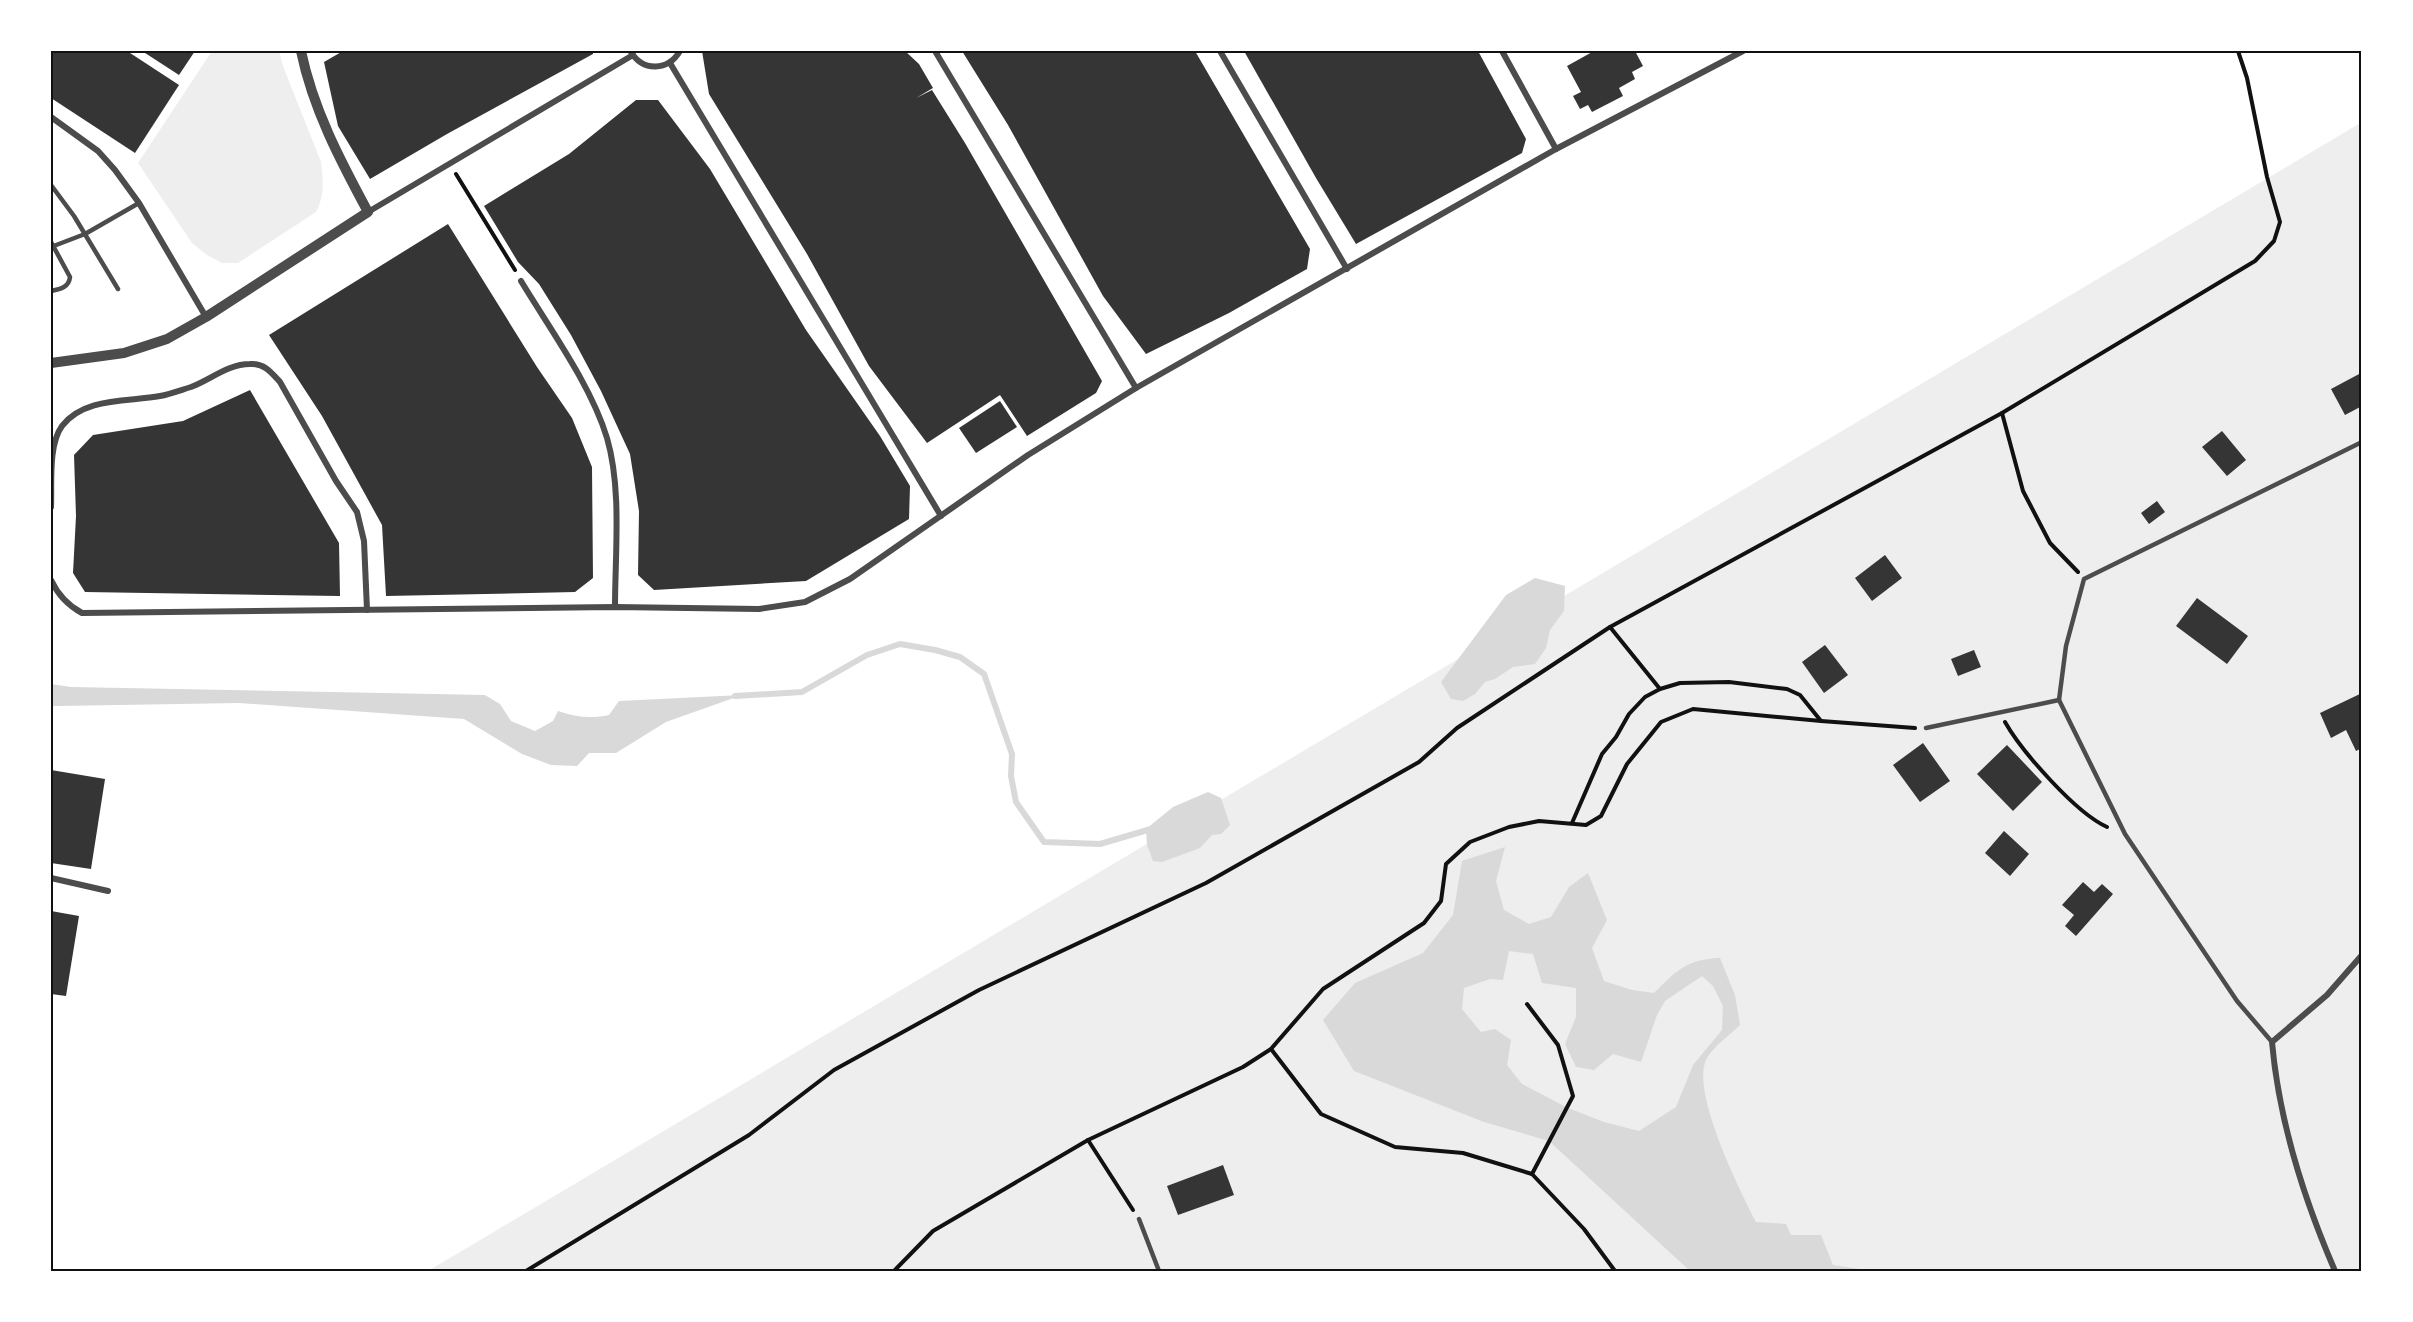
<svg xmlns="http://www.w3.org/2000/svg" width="2413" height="1322" font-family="'Varela Round',sans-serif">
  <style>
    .green { fill: #eee }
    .water { fill: #d9d9d9; fill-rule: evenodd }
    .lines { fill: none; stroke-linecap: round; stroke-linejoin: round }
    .stream { stroke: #d9d9d9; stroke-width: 6 }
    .building { fill: #353535 }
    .path { stroke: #111; stroke-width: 4 }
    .service { stroke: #4c4c4c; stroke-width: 4.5 }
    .minor { stroke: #4c4c4c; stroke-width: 6 }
    .tertiary { stroke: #4c4c4c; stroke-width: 10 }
    .neatline { fill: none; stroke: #111; stroke-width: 2 }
  </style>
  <rect width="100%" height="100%" fill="#fff"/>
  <g class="green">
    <path d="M212,51H279L283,66L321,162C323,180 325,195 316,212L238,263H222L207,255L192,243L138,163Z"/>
    <path d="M2362,122V1271H428Z"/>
  </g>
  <g class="water">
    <path d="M1535,578L1565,586L1564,611L1550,630L1546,648L1535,664L1513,667L1495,679L1485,682L1475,694L1463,701L1451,699L1441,682L1506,595Z"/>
    <path d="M51,684L71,687L485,695L500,704L511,721L535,731L553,721L558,711C575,717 591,719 609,715L619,701L742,695L666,722L616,753H589L577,766L551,765L522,754L464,719L239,703L58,706H51Z"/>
    <path d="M1208,792L1221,798L1230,825L1221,834L1212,835L1200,848L1162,862L1153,861L1147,845L1146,829L1173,807Z"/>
    <path d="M1505,847L1496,881L1504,910L1529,924L1551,917L1569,887L1588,873L1607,920L1592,948L1604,981L1632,990L1654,993C1676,971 1687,959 1720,958L1735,995L1740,1025C1731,1034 1713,1047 1707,1058C1689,1089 1740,1191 1756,1222L1786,1224L1791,1235H1821L1833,1265L1873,1271H1690L1549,1141L1484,1122L1354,1071L1323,1020L1355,983L1423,953L1453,915L1462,861ZM1509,951L1533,954L1542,983L1576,988V1017L1565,1044L1576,1067L1594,1070L1613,1054L1641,1062L1657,1015L1665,1001L1702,976L1713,986L1723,1006L1722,1030L1693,1065L1676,1107L1639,1131L1604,1122L1568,1108L1522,1084L1507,1065L1511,1040L1495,1029L1481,1032L1462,1009L1464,988L1490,979L1503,980Z"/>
  </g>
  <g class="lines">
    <path class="stream" d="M735,696L802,692L867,655L900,644L935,650L960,657L984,674L1012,754L1011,776L1016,802L1044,842L1100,844L1151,829"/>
  </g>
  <g class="building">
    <path d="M51,51H127L179,85L135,153L51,98Z"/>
    <path d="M142,51H195L179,75Z"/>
    <path d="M343,51L400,52L593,51V54L447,134L370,179L338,126L324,62Z"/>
    <path d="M702,51H905L919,64L933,88L916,98L932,90L965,143L1102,381L1096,393L1027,436L1000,395L927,443L869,366L807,254L709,94Z"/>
    <path d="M962,51H1195L1310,249L1307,269L1229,313L1146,354L1103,296L1008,125Z"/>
    <path d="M1244,51H1478L1526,139L1522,153L1356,244L1316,178Z"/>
    <path d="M1594,51H1635L1643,66L1632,72L1635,79L1619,88L1623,96L1592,112L1588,105L1580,109L1573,96L1581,92L1567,66Z"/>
    <path d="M636,100H658L710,169L806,330L880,436L910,486L909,519L806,581L654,590L638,575L639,511L630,454L601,391L571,335L539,284L518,262L484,206L569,154Z"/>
    <path d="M448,224L537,367L572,418L592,467L593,578L575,592L386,596L382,525L322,416L269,335Z"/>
    <path d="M2361,373L2362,406L2345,415L2331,389Z"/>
    <path d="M250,390L339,543L340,596L85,592L73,573L76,516L74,455L93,435L183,421Z"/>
    <path d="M1000,401L1017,427L976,453L959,428Z"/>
    <path d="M2222,431L2246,460L2227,476L2202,447Z"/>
    <path d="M2157,501L2165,512L2149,524L2141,513Z"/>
    <path d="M1885,555L1902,578L1872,601L1855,578Z"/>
    <path d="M2197,598L2248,636L2227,664L2176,626Z"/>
    <path d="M1825,645L1848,675L1824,693L1802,662Z"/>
    <path d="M1974,650L1981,667L1958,676L1951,659Z"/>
    <path d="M2362,693V748L2356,751L2346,730L2331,738L2320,713Z"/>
    <path d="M1923,743L1950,781L1920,802L1893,765Z"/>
    <path d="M2007,745L2042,782L2013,811L1977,774Z"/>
    <path d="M51,770L105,779L91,869L51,863Z"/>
    <path d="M2004,831L2029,854L2010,876L1985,853Z"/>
    <path d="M2083,882L2094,892L2102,884L2113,894L2076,936L2065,926L2074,915L2062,905Z"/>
    <path d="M51,911L79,916L66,996L51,994Z"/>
    <path d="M1223,1165L1234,1195L1178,1215L1167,1186Z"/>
  </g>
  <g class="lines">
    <g class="path">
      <path d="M456,174L515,270"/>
      <path d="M2002,413L2023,491L2050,543L2078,572"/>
      <path d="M1610,627L1660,689"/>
      <path d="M2005,722C2022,752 2076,813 2107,827"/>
      <path d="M1572,823L1602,754L1616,737L1629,714L1645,697L1660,689L1680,683L1729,682L1787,689L1800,695L1821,721"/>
      <path d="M1527,1004L1558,1045L1573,1096L1532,1174"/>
      <path d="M1271,1049L1321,1114L1395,1147L1463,1153L1532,1174L1584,1229L1615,1271"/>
      <path d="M1088,1140L1133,1210"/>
      <path d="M526,1271L749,1135L834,1070L979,990L1206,883L1419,762L1457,728L1610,627L2002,413L2255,261L2274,241L2280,222L2267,177L2247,78L2238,51"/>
      <path d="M894,1271L933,1231L1088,1140L1243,1067L1271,1049L1323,989L1424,923L1441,901L1446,864L1470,842L1509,827L1539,821L1586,825L1601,816L1627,764L1661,722L1693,709L1821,721L1915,728"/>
    </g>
    <g class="service">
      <path d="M51,185L74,216L118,289"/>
      <path d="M51,242L70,277C69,287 61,289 51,291"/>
      <path d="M51,247L85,234L139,203"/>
      <path d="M1926,728L2059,700"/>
      <path d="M2272,1042L2237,1001L2125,834L2059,700L2066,646L2084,579L2362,442"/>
      <path d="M1139,1219L1159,1271"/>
    </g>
    <g class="minor">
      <path d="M935,51L1136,388"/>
      <path d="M1220,51L1347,269"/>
      <path d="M1502,51L1556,149"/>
      <path d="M631,52C643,72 668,71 680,51"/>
      <path d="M670,63L941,516"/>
      <path d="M51,117L98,151L115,170L139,203L206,317"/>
      <path d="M368,212L633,55"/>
      <path d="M521,281C550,329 591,385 607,438C622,489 615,554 615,607"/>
      <path d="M51,507C52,484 48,445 62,426C84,397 128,402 160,396C170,394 181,390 191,387C210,380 228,364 250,364C264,363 271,372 280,382L336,481L357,512L364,541L367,610"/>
      <path d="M51,580C58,595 67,605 82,613L615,607L759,609L805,602L850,579L1028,455L1136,388L1556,149L1743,51"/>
      <path d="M51,878L108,891"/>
      <path d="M2335,1271C2303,1197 2279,1122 2272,1042L2327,995L2362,955"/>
    </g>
    <path class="tertiary" d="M51,363L124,353L167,339L206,317L368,212C340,160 313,109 301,51"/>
  </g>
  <rect width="2413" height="1322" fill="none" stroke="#ffffff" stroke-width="105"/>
  <rect x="52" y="52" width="2308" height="1218" class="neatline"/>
</svg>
